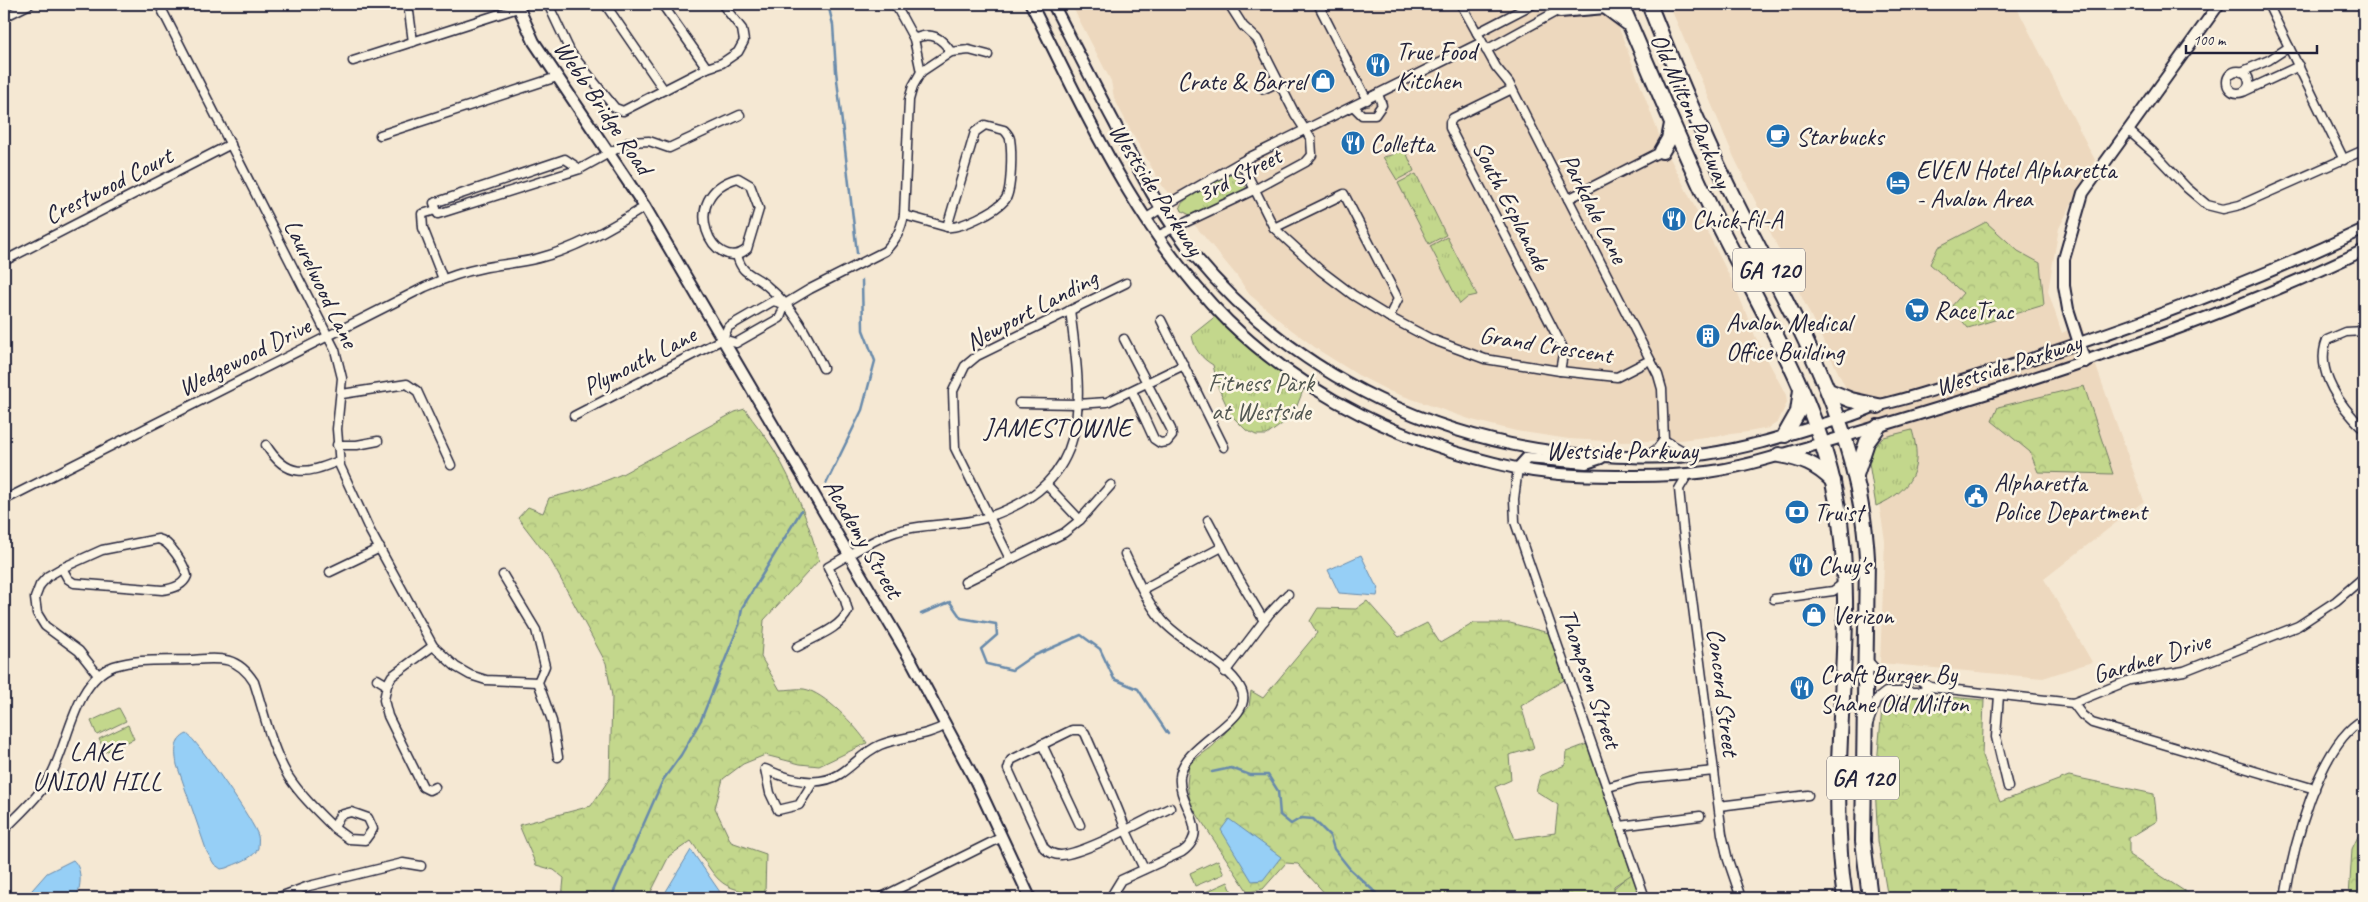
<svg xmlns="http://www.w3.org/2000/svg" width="2368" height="902" font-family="Caveat,sans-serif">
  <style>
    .built { fill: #edd8be }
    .grass { fill: url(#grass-tufts); stroke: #727c64 }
    .forest { fill: url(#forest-crowns); stroke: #727c64 }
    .garden { fill: #c3d78c; stroke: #727c64 }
    .water { fill: #96cff6; stroke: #688aab }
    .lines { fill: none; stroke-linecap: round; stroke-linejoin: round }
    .stream { stroke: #688aab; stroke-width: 2.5 }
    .street-casing { stroke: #22223b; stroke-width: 11 }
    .secondary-casing { stroke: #22223b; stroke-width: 14 }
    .highway-casing { stroke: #22223b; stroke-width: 18 }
    .street { stroke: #fcf5e5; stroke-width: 8 }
    .secondary { stroke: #fcf5e5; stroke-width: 10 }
    .highway { stroke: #fcf5e5; stroke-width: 14 }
    .labels { text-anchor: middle; stroke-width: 5; stroke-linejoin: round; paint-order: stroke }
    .shield { fill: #fcf5e5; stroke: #63616e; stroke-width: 1 }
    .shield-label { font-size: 24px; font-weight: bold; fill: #22223b }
    .poi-label { font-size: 25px; fill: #22223b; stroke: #fcf5e5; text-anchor: start }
    .street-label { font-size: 25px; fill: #22223b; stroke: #fcf5e5 }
    .park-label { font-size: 25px; fill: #525853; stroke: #fcf5e5 }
    .neighbourhood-label { font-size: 26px; letter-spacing: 1px; fill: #22223b; stroke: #fcf5e5 }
  </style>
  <defs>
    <pattern id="grass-tufts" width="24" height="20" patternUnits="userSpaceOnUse" patternTransform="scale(1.25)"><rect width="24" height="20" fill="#c3d78c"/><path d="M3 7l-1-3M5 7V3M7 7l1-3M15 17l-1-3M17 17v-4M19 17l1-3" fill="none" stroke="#a7b87a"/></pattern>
    <pattern id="forest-crowns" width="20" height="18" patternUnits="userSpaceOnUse" patternTransform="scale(1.25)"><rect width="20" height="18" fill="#c3d78c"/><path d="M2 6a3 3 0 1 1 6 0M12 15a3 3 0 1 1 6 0" fill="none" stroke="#a7b87a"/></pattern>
  </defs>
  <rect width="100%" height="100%" fill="#f5e8d3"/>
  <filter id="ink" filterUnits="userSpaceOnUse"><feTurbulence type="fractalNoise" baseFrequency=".02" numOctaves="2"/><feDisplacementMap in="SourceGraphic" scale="10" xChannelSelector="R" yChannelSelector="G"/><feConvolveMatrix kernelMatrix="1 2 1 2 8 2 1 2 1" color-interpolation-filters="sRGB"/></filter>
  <g filter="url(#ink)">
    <g class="built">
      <path d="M1071,4H1610L1661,140L1737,291L1755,336L1786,395L1787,403L1778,422L1769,428L1748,432L1680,440L1622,442L1569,439L1516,431L1472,420L1389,391L1358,375L1320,351L1285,325L1249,294L1237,276L1163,187L1133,135L1114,98L1111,81Z"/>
      <path d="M1669,4H2015L2095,160L2059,228L2048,291L2062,333L2081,324L2144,501L2044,579L2092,662L2043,678L1880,663L1885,540L1867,432L1733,155Z"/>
    </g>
    <g class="grass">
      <path d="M1404,147L1414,171L1397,180L1383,157L1392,155Z"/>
      <path d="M1238,172L1247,189L1242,191L1190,215L1182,211L1180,206C1186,195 1225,176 1238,172Z"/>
      <path d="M1416,174L1446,235L1429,244L1398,183Z"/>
      <path d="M1447,237L1477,295L1468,297L1460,304L1430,246Z"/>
      <path d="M1217,315L1259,352L1304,388L1293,416L1267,435H1256L1246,430L1231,415L1218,387L1213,365C1201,358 1194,349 1192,335Z"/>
      <path d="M1912,430C1923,467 1913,490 1876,506L1869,463L1872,448L1884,437Z"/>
      <path d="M1634,872L1642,898H1603L1631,873Z"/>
    </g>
    <g class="forest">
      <path d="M1986,222L2018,251L2040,263L2044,305L1968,328L1951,307L1963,293L1930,264L1938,247Z"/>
      <path d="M2084,386L2113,474L2038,472L2030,452L1992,421L1998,407Z"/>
      <path d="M745,409C754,423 766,436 774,450C795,485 808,521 819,560L764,620L761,657L780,690C788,690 797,688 804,689C824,692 857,727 867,743L819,766L800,764L765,755L743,764L723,779L715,808L731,842L766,854L765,893C715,891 718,878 691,841L669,856L648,898H562L564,878L554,870L536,865L519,825L591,806L610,778L612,696L606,663L551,561L518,518L528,507L543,513L549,498L585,489L622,474L735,412Z"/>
      <path d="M1367,601L1399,637L1427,623L1440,643L1474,623H1510L1549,633L1566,679L1521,706L1534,748L1509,755L1511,780L1495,787L1515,839L1555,833L1558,805L1536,791L1540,776L1565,765L1566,752L1587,744L1632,874L1614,886V894L1598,898H1329L1298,864L1286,863L1263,889L1248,892L1191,805L1187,785L1189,764L1213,746L1249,707L1251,691L1263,698L1317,633L1310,621L1318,608L1356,609Z"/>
      <path d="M1927,695L1984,700L1982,756L2000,802L2069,776L2154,794L2157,821L2129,838V855L2195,898H1900L1899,895L1887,893L1878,841L1875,786L1882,708L1889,702Z"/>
      <path d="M2364,824V898H2349L2352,849Z"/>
    </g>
    <g class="garden">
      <path d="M119,708L126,721L97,735L91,721Z"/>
      <path d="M128,725L134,739L105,752L99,739Z"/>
      <path d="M1218,860L1224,874L1195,886L1190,873Z"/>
      <path d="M1228,882L1233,895L1227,898H1201L1199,895Z"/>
    </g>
    <g class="water">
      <path d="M1361,555L1375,584L1379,587L1377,596L1339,593L1328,570Z"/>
      <path d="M187,734C197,740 256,824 258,836C259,839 258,845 258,848C255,858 235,864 226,868L221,869L214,864L207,852L177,765C175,753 173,740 187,734Z"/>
      <path d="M1229,819L1281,857L1263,880L1252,881L1221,830Z"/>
      <path d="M691,850L720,892L717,898H662Z"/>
      <path d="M73,860C83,869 81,887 76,898H25L47,873Z"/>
    </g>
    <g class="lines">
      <g class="stream">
        <path d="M828,4L833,25L836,71L857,253"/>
        <path d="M826,484L862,410L875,361L863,330L862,280"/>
        <path d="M921,614L950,602L961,618L996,624L997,635L981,649L987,664L1012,670L1031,657L1081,635L1100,649L1114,679L1138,689L1168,734"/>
        <path d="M1212,772L1231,768L1250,775H1268L1278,791L1280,815L1291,824L1301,818L1313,819L1330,836L1334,849L1350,869L1377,894H1397L1402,898"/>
        <path d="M611,898L663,780L681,755L701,720L739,625L742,608L801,511"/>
      </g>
      <defs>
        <g id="street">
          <path d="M159,4L335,350L342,378L337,429L340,466L370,531L433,646L456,667L470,675L486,680L538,682"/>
          <path d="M408,4L413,42"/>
          <path d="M548,4L571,53L615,108L623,111L707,68L722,63L738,52L744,41L742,29L722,4"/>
          <path d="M605,4L664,90"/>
          <path d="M662,4L707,68"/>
          <path d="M895,4L914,39L921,72"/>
          <path d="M1318,4L1367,100"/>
          <path d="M1461,4L1496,67L1509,83L1658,375L1662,389L1664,440L1657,449L1644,458"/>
          <path d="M2268,4L2344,160"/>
          <path d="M4,17L30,4"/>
          <path d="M1477,33L1533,4"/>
          <path d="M914,39C931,31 941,37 951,52"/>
          <path d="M1486,50L1561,9"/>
          <path d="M353,61L518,8"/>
          <circle cx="2238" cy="82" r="11"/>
          <path d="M2241,72L2269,60L2289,47"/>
          <path d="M1264,89L1279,82"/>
          <path d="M1512,89L1453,118L1450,122V128L1562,346L1563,354L1560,371"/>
          <path d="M2245,91L2299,66"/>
          <path d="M1354,107L1362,115H1375L1382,105L1378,94"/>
          <path d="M985,125L1004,130C1007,133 1009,135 1010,139C1012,151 1012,191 1005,200C996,211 960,229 947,227L975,132Z"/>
          <path d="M2128,130L2153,152L2187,188L2207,205L2223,209L2240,205L2364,150"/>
          <path d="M380,135L557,77"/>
          <path d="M1241,162L1274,228L1320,270L1353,295L1389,317L1431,339L1485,359L1560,371L1617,377L1650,360"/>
          <path d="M580,169L565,159L434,203L438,214L580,169L629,142L649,141L669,148L740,115"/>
          <path d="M738,178L750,185L759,209L747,249C714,277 675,195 738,178Z"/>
          <path d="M1568,199L1662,151"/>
          <path d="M436,210L422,214L423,228L443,279"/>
          <path d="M904,215L947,227"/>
          <path d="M1145,219L1171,202L1248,158L1482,42"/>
          <path d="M1274,228L1344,194L1398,299L1389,317"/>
          <path d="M1157,236L1256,189L1306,162L1312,155L1311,139L1295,114L1257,39L1243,26L1229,4"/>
          <path d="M737,255C742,276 753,273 767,286C796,310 807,335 823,368"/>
          <path d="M4,261L231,144"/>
          <path d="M1161,320L1224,447"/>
          <path d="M2364,331L2346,332L2327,340C2314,372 2342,408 2364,429"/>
          <path d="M723,339L736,343L780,318L785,304L810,289L885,251C896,240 901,230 904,215L909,100L913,86L921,72L951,52L969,50L988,55"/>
          <path d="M723,339L728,327L773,301L785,304"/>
          <path d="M1124,339L1171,429L1172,436L1167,442L1160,443L1154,439L1132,391"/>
          <path d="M342,394L407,384L417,391L451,465"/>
          <path d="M1019,403L1078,404L1107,402L1184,365"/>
          <path d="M574,416L723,339"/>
          <path d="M1664,440L1690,455"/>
          <path d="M266,445C287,479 306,474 339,461"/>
          <path d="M337,445H357L378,441"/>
          <path d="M1518,468L1514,499L1515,522L1645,898"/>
          <path d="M1688,474L1679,489L1683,529L1722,834L1728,860L1741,898"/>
          <path d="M1046,484L1080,520"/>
          <path d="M4,500L425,287C443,279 462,272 482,268C501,264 521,263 539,258C578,248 611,227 645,207"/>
          <path d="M1208,520L1238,577L1264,621"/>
          <path d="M158,539C170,541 184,564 187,576C183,586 172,589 162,590L74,583L68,579L62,568L102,550Z"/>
          <path d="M1010,559L955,448L953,391L965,366L977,356L1126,283"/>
          <path d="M62,568L48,576L40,585L35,598L37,613L45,626L79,651L98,675"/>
          <path d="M330,572L380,548"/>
          <path d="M503,575L536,630L545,666L538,682L552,721L558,757"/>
          <path d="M965,582L1064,533L1080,520L1111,485"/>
          <path d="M1143,589L1222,547"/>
          <path d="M1774,599L1833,591L1844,583"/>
          <path d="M433,646L392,676L387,685L384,700L388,716L423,787L429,790L435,787"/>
          <path d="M797,647C814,637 840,629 848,611L845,600L828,567C849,555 871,540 895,532C925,522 958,527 988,517C1095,481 1082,401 1070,310"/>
          <path d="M1867,660L1881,675L1892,679H1918L1930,687L2073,703L2130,680L2184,671L2298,626L2336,601L2364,577"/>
          <path d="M1225,672L1269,614L1288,594"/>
          <path d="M377,679L387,685"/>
          <path d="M1999,695L1996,737L2008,787"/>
          <path d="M2073,703L2082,715L2092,723L2315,789"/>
          <path d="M1868,724L1877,699L1886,692H1919L1930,687"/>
          <path d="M1042,744L1080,825"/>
          <path d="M813,782L799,805L778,810L770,793L765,769C787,779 818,788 840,774C854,765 864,752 880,745C902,736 926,737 946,725"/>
          <path d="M1608,787L1637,779L1714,771"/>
          <path d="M1719,806L1808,795"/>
          <path d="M351,812L368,818L373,829L365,840L349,839L334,828L340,815Z"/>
          <path d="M1620,826L1700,816"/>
          <path d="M4,830C20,813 40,796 51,775C69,742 75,680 114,666C138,658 166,661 190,660C219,658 237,655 254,682C264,712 271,748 288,776C301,796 318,812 334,828"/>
          <path d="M1144,869L1127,833C1115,799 1099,766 1085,733L1081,730H1072L1011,760L1008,769L1044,848C1049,853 1054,855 1061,855C1087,853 1144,820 1170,808"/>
          <path d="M277,898L309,886L403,863L421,866"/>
          <path d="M880,898L1002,837"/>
          <path d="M1110,898L1121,880L1182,852C1213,830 1177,805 1180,777C1182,742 1260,720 1240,687C1226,662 1180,642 1162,620C1146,601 1136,577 1125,554"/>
          <path d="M2285,898C2293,849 2318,744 2364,719"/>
        </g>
        <g id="secondary">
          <path d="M517,4L534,42L645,207L912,662L976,782L1030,898"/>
          <path d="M1031,4C1087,116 1138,232 1228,321C1307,398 1409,445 1516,468C1554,476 1596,476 1635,476C1659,476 1683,475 1707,472C1744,467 1780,455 1815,445C1874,428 1933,410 1991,392C2118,351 2244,308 2364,250"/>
          <path d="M1053,4C1073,43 1093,83 1114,122C1138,169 1161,215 1195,256C1297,379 1446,448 1604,456C1638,458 1673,459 1706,454C1755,447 1802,430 1850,416C1859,413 1869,408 1879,405C1907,399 1934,390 1962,381C2099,339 2234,291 2364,229"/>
          <path d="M2085,362L2068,309L2064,286V259L2083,193L2219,4"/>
          <path d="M1518,468L1527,458L1586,463L1601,458"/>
        </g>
        <g id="highway">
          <path d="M1621,4C1654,79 1684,155 1721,229C1764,315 1818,402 1836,497C1861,628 1824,766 1845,898"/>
          <path d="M1649,4C1676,72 1704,140 1737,205C1795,322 1860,424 1867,558L1863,841L1870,898"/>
          <path d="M1560,10L1605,6L1628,23"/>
          <path d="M1662,151L1669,139L1672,124"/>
          <path d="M1829,391L1851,400L1878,406"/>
          <path d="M1785,435L1798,412L1801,390"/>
          <path d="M1779,455C1802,459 1816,464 1833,481"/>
          <path d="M1856,475L1867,442L1878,427"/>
        </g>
      </defs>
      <use href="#street" class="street-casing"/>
      <use href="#secondary" class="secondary-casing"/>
      <use href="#highway" class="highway-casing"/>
      <use href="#street" class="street"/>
      <use href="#secondary" class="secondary"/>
      <use href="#highway" class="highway"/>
    </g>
  </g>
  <defs>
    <symbol id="restaurant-disc" viewBox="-11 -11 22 22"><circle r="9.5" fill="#1f6fb2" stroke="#fcf5e5"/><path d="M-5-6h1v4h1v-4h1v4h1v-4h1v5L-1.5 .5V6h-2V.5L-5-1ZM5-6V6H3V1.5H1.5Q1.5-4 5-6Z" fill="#fff"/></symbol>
    <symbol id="shop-disc" viewBox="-11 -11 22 22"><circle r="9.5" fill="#1f6fb2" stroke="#fcf5e5"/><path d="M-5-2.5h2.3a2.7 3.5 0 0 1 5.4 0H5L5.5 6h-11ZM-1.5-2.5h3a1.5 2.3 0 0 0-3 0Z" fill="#fff"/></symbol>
    <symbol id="cafe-disc" viewBox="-11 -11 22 22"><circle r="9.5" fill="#1f6fb2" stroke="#fcf5e5"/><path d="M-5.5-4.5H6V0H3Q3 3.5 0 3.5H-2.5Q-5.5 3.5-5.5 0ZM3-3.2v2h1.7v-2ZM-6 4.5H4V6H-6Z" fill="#fff"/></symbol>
    <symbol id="hotel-disc" viewBox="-11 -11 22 22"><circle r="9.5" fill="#1f6fb2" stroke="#fcf5e5"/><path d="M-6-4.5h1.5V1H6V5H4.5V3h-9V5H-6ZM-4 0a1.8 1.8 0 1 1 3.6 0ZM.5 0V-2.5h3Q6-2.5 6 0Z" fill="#fff"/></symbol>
    <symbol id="supermarket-disc" viewBox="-11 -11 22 22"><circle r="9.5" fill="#1f6fb2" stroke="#fcf5e5"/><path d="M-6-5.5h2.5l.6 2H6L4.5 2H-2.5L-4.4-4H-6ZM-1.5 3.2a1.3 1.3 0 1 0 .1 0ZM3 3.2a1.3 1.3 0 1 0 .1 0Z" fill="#fff"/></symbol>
    <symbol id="building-disc" viewBox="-11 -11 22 22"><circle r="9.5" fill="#1f6fb2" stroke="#fcf5e5"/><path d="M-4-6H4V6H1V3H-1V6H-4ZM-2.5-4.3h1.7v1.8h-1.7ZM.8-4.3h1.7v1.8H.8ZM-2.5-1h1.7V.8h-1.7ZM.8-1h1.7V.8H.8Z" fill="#fff"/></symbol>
    <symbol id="civic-disc" viewBox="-11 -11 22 22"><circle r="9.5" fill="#1f6fb2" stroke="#fcf5e5"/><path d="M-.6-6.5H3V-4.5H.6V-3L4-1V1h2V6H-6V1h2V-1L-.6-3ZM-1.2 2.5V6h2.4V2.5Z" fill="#fff"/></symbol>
    <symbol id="bank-disc" viewBox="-11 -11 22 22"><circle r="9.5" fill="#1f6fb2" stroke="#fcf5e5"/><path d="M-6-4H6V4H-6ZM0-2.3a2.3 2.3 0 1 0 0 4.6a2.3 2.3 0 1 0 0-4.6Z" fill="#fff"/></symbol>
  </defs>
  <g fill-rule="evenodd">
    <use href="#restaurant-disc" x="1364" y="51" width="28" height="28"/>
    <use href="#shop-disc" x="1309" y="67" width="28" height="28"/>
    <use href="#cafe-disc" x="1764" y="122" width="28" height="28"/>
    <use href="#restaurant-disc" x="1339" y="129" width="28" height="28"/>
    <use href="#hotel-disc" x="1884" y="169" width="28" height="28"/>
    <use href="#restaurant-disc" x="1660" y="205" width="28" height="28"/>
    <use href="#supermarket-disc" x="1903" y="296" width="28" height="28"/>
    <use href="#building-disc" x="1694" y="322" width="28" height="28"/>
    <use href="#civic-disc" x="1962" y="482" width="28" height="28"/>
    <use href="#bank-disc" x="1783" y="498" width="28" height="28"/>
    <use href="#restaurant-disc" x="1787" y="551" width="28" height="28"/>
    <use href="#shop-disc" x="1800" y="601" width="28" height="28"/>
    <use href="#restaurant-disc" x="1788" y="674" width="28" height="28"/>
  </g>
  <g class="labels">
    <g class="shield">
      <rect x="1733" y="248.5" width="72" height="43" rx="4"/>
      <rect x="1827" y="756.5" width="72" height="43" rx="4"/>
    </g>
    <g class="shield-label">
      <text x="1769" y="278">GA 120</text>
      <text x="1863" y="786">GA 120</text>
    </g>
    <g class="poi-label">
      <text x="1396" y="60">True Food<tspan x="1396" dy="29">Kitchen</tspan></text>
      <text x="1306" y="90" text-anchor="end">Crate &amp; Barrel</text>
      <text x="1796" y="145">Starbucks</text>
      <text x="1370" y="152">Colletta</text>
      <text x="1916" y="178">EVEN Hotel Alpharetta<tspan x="1916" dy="29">- Avalon Area</tspan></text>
      <text x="1692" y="228">Chick-fil-A</text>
      <text x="1934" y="319">RaceTrac</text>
      <text x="1726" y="331">Avalon Medical<tspan x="1726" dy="29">Office Building</tspan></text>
      <text x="1994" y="491">Alpharetta<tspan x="1994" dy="29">Police Department</tspan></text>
      <text x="1814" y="521">Truist</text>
      <text x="1818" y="574">Chuy's</text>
      <text x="1832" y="624">Verizon</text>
      <text x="1820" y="683">Craft Burger By<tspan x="1820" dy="29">Shane Old Milton</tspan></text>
    </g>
    <g class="street-label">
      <text transform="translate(604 107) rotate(56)" y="9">Webb Bridge Road</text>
      <text transform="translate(1692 110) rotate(66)" y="9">Old Milton Parkway</text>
      <text transform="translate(1239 174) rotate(-27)" y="9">3rd Street</text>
      <text transform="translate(108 185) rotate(-27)" y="9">Crestwood Court</text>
      <text transform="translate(1157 189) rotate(57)" y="9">Westside Parkway</text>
      <text transform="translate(1512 205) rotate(63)" y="9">South Esplanade</text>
      <text transform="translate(1595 208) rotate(63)" y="9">Parkdale Lane</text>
      <text transform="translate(322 283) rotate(64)" y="9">Laurelwood Lane</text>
      <text transform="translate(1031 309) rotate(-28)" y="9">Newport Landing</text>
      <text transform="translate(1546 344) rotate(9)" y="9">Grand Crescent</text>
      <text transform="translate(244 356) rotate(-27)" y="9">Wedgewood Drive</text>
      <text transform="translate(639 360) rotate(-27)" y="9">Plymouth Lane</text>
      <text transform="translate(2008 364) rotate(-18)" y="9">Westside Parkway</text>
      <text x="1622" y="459">Westside Parkway</text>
      <text transform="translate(864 538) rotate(60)" y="9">Academy Street</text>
      <text transform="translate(2151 657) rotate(-17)" y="9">Gardner Drive</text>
      <text transform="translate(1591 678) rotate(71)" y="9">Thompson Street</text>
      <text transform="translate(1724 692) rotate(83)" y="9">Concord Street</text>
    </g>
    <g class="park-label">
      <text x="1261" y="391">Fitness Park<tspan x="1261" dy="29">at Westside</tspan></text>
    </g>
    <g class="neighbourhood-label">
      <text x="1058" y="436">JAMESTOWNE</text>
      <text x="97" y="760">LAKE<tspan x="97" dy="30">UNION HILL</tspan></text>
    </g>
  </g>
  <rect width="2368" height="902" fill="none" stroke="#fcf5e5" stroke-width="20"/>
  <rect x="10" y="10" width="2348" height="882" fill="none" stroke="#22223b" stroke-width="2" filter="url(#ink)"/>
  <path d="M2186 45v8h131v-8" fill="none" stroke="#22223b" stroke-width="2.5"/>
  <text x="2193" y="45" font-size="15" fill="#22223b" stroke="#fcf5e5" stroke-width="4" paint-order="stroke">100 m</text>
</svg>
